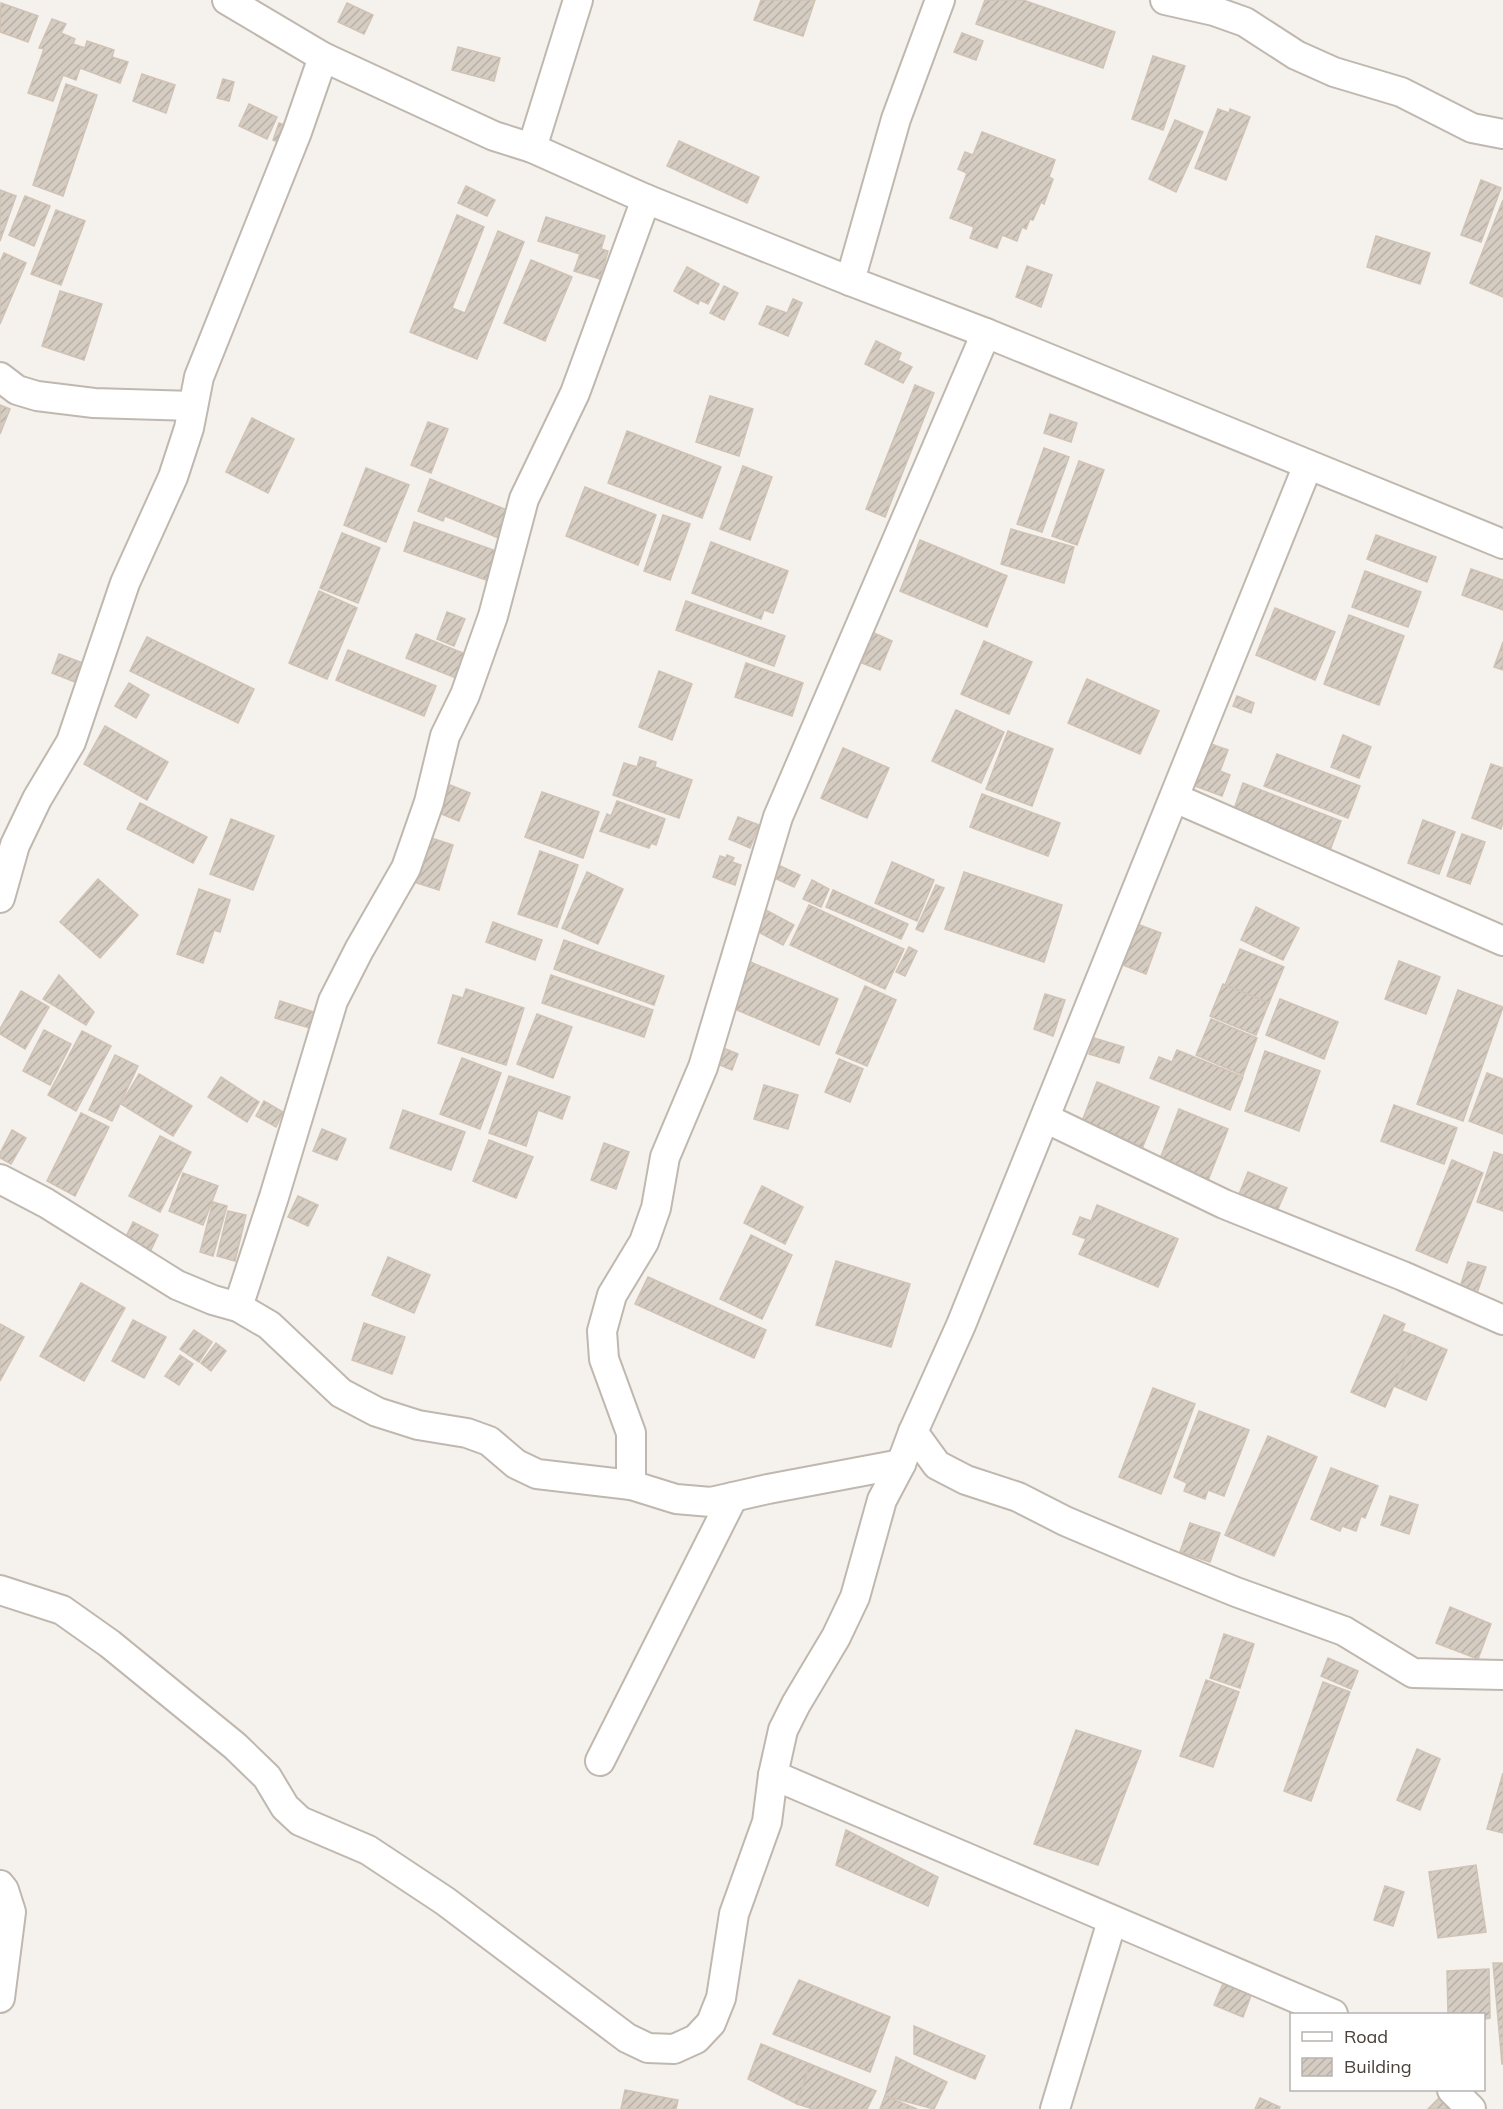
<svg xmlns="http://www.w3.org/2000/svg" width="1503" height="2109" font-family="Mulish,sans-serif">
  <style>
    .building { fill: url(#building-hatch); stroke: #d0c3b6; stroke-width: 1.5 }
    .lines { fill: none; stroke-linecap: round; stroke-linejoin: round }
    .street-casing { stroke: #c0b8af; stroke-width: 32 }
    .street { stroke: #fff; stroke-width: 28 }
  </style>
  <defs>
    <pattern id="building-hatch" width="6" height="6" patternUnits="userSpaceOnUse" patternTransform="scale(1.5)"><rect width="6" height="6" fill="#d5ccc2"/><path d="M-1 1l2-2M0 6l6-6M5 7l2-2" fill="none" stroke="#b8b0a7"/></pattern>
  </defs>
  <rect width="100%" height="100%" fill="#f5f1ec"/>
  <g class="building">
    <path d="M761,0H815L803,36L754,20Z"/>
    <path d="M985,0H1023L1115,32L1103,68L976,24Z"/>
    <path d="M1,3L38,16L28,42L0,32Z"/>
    <path d="M347,3L373,15L364,34L338,22Z"/>
    <path d="M52,19L66,24L61,33L75,39L73,44L85,48L87,41L114,50L112,57L128,62L120,83L80,68L76,80L63,75L53,101L28,93L44,49L39,48Z"/>
    <path d="M962,33L983,41L976,60L954,52Z"/>
    <path d="M458,47L500,58L494,81L452,70Z"/>
    <path d="M1153,56L1185,66L1163,130L1132,119Z"/>
    <path d="M142,74L175,85L166,113L133,101Z"/>
    <path d="M223,79L234,82L229,101L217,98Z"/>
    <path d="M66,84L97,95L63,196L33,185Z"/>
    <path d="M249,104L277,117L267,139L239,126Z"/>
    <path d="M1218,109L1229,113L1230,109L1250,117L1226,180L1195,168Z"/>
    <path d="M1175,120L1203,132L1176,192L1149,179Z"/>
    <path d="M279,123L292,128L286,145L273,140Z"/>
    <path d="M982,132L1055,160L1049,177L1053,179L1044,204L1041,202L1033,220L1030,219L1026,229L1022,227L1017,241L1002,235L997,248L970,238L974,227L950,218L967,173L958,169L965,152L973,155Z"/>
    <path d="M679,141L759,177L747,203L667,166Z"/>
    <path d="M1481,180L1501,188L1481,242L1461,235Z"/>
    <path d="M466,186L495,200L487,216L458,203Z"/>
    <path d="M0,190L16,196L0,241Z"/>
    <path d="M25,196L50,206L34,246L9,235Z"/>
    <path d="M1503,200V297L1470,283Z"/>
    <path d="M56,210L85,221L61,285L31,274Z"/>
    <path d="M457,215L484,227L452,308L465,313L498,231L524,242L477,359L410,332Z"/>
    <path d="M546,217L605,236L601,249L608,251L600,279L574,271L580,254L538,241Z"/>
    <path d="M1376,236L1430,253L1420,284L1367,267Z"/>
    <path d="M4,253L26,263L0,324V262Z"/>
    <path d="M531,260L572,277L545,341L504,323Z"/>
    <path d="M1027,266L1052,275L1041,307L1016,297Z"/>
    <path d="M687,267L719,284L708,304L700,300L698,304L674,291Z"/>
    <path d="M724,286L738,293L724,320L710,313Z"/>
    <path d="M60,291L102,304L84,360L42,346Z"/>
    <path d="M793,299L802,303L788,336L759,324L767,306L787,313Z"/>
    <path d="M876,341L901,353L898,360L912,367L903,383L865,364Z"/>
    <path d="M915,385L934,393L885,517L866,509Z"/>
    <path d="M710,396L753,409L739,456L696,442Z"/>
    <path d="M0,405L10,409L0,434Z"/>
    <path d="M1050,414L1077,423L1071,442L1044,433Z"/>
    <path d="M252,418L294,439L268,493L226,472Z"/>
    <path d="M428,422L448,429L431,473L411,465Z"/>
    <path d="M627,431L721,467L702,518L608,483Z"/>
    <path d="M1044,448L1069,457L1042,532L1017,524Z"/>
    <path d="M1079,461L1104,470L1077,545L1052,536Z"/>
    <path d="M743,466L772,477L750,540L720,529Z"/>
    <path d="M366,468L409,485L386,542L344,525Z"/>
    <path d="M430,479L512,512L501,539L445,516L443,521L418,511Z"/>
    <path d="M585,487L656,515L638,565L566,536Z"/>
    <path d="M663,515L690,524L670,580L644,571Z"/>
    <path d="M414,522L499,552L489,581L404,551Z"/>
    <path d="M1011,529L1074,547L1064,583L1001,564Z"/>
    <path d="M342,533L380,548L358,603L320,588Z"/>
    <path d="M1376,535L1436,557L1427,582L1367,559Z"/>
    <path d="M920,540L1007,576L987,627L900,591Z"/>
    <path d="M711,542L788,571L773,613L764,610L761,619L692,593Z"/>
    <path d="M1471,569L1503,580V610L1462,595Z"/>
    <path d="M1365,571L1421,592L1408,627L1352,607Z"/>
    <path d="M319,591L357,608L327,679L289,663Z"/>
    <path d="M686,601L785,636L774,666L676,630Z"/>
    <path d="M1275,608L1335,632L1315,680L1256,655Z"/>
    <path d="M447,612L465,619L454,646L437,639Z"/>
    <path d="M1349,615L1404,636L1379,705L1324,684Z"/>
    <path d="M874,633L892,641L880,670L862,663Z"/>
    <path d="M416,634L470,656L461,680L406,658Z"/>
    <path d="M147,637L254,689L238,723L130,671Z"/>
    <path d="M984,641L1032,662L1009,714L961,694Z"/>
    <path d="M1503,642V670L1494,667Z"/>
    <path d="M348,650L436,686L424,716L336,680Z"/>
    <path d="M59,654L88,665L80,684L52,673Z"/>
    <path d="M746,663L803,683L792,716L735,697Z"/>
    <path d="M659,671L692,684L672,740L639,727Z"/>
    <path d="M1087,679L1159,711L1140,754L1068,723Z"/>
    <path d="M129,683L149,695L136,718L115,706Z"/>
    <path d="M1237,696L1254,703L1251,713L1233,706Z"/>
    <path d="M956,710L1004,732L981,783L932,761Z"/>
    <path d="M105,726L168,762L147,800L84,764Z"/>
    <path d="M1008,731L1053,749L1032,806L986,789Z"/>
    <path d="M1343,735L1371,747L1359,778L1331,767Z"/>
    <path d="M1211,744L1228,750L1220,771L1230,775L1222,796L1195,786Z"/>
    <path d="M843,748L889,768L867,818L821,798Z"/>
    <path d="M1277,754L1360,786L1348,818L1264,786Z"/>
    <path d="M640,757L656,762L655,767L692,780L679,818L613,795L624,763L637,767Z"/>
    <path d="M1491,764L1503,768V822L1501,829L1472,818Z"/>
    <path d="M1243,783L1341,821L1329,853L1232,815Z"/>
    <path d="M450,785L470,793L459,821L439,813Z"/>
    <path d="M542,792L599,812L583,858L525,837Z"/>
    <path d="M982,794L1060,823L1048,856L970,827Z"/>
    <path d="M617,801L665,819L656,845L651,843L649,848L600,831L607,814L611,816Z"/>
    <path d="M140,803L207,837L193,863L127,829Z"/>
    <path d="M738,817L759,825L750,848L729,839Z"/>
    <path d="M231,819L274,836L253,890L210,874Z"/>
    <path d="M1423,820L1455,832L1439,874L1408,863Z"/>
    <path d="M1462,834L1485,842L1470,884L1447,876Z"/>
    <path d="M428,837L453,845L439,890L414,882Z"/>
    <path d="M540,851L578,865L557,927L518,914Z"/>
    <path d="M727,855L734,858L732,862L741,865L735,885L713,877L720,856L726,858Z"/>
    <path d="M892,862L934,880L917,921L875,903Z"/>
    <path d="M778,865L800,875L794,887L772,877Z"/>
    <path d="M587,872L623,889L598,944L562,928Z"/>
    <path d="M964,872L1062,905L1044,962L945,929Z"/>
    <path d="M98,879L138,915L100,958L60,922Z"/>
    <path d="M812,880L829,889L821,907L803,899Z"/>
    <path d="M936,885L944,888L923,932L916,929Z"/>
    <path d="M199,889L230,900L220,932L214,930L203,963L177,954Z"/>
    <path d="M833,890L908,924L901,939L826,907Z"/>
    <path d="M809,905L904,949L885,989L790,945Z"/>
    <path d="M1256,907L1299,928L1283,960L1241,940Z"/>
    <path d="M762,908L794,925L783,945L751,928Z"/>
    <path d="M493,922L542,940L535,960L486,942Z"/>
    <path d="M1137,924L1161,933L1146,974L1123,965Z"/>
    <path d="M564,940L664,976L654,1005L554,969Z"/>
    <path d="M909,947L917,951L905,976L896,972Z"/>
    <path d="M1240,949L1284,967L1269,1003L1225,985Z"/>
    <path d="M748,961L838,999L819,1045L730,1007Z"/>
    <path d="M1399,961L1440,977L1426,1014L1385,999Z"/>
    <path d="M59,975L94,1012L86,1025L43,999Z"/>
    <path d="M551,975L653,1010L644,1037L542,1003Z"/>
    <path d="M1223,984L1269,1003L1256,1035L1210,1016Z"/>
    <path d="M865,986L896,1000L867,1066L836,1053Z"/>
    <path d="M466,989L524,1008L506,1065L438,1043L453,995L463,998Z"/>
    <path d="M1458,990L1503,1007L1463,1121L1417,1104Z"/>
    <path d="M21,991L49,1007L25,1049L0,1034V1029Z"/>
    <path d="M1045,994L1065,1000L1053,1036L1034,1029Z"/>
    <path d="M1280,999L1338,1022L1324,1059L1266,1035Z"/>
    <path d="M280,1001L314,1012L310,1028L275,1018Z"/>
    <path d="M537,1014L572,1027L553,1078L517,1064Z"/>
    <path d="M1211,1019L1257,1038L1243,1075L1196,1055Z"/>
    <path d="M44,1030L71,1044L50,1085L23,1071Z"/>
    <path d="M82,1031L111,1046L76,1111L48,1095Z"/>
    <path d="M1094,1038L1124,1047L1119,1063L1089,1054Z"/>
    <path d="M713,1044L738,1054L732,1070L708,1060Z"/>
    <path d="M1177,1050L1243,1077L1230,1110L1150,1078L1159,1057L1172,1062Z"/>
    <path d="M1265,1051L1320,1071L1299,1131L1245,1111Z"/>
    <path d="M115,1055L138,1066L112,1121L89,1110Z"/>
    <path d="M462,1058L501,1073L480,1129L440,1114Z"/>
    <path d="M839,1059L863,1069L850,1102L825,1092Z"/>
    <path d="M1487,1073L1503,1079V1134L1469,1121Z"/>
    <path d="M139,1074L192,1106L173,1136L121,1104Z"/>
    <path d="M509,1076L570,1097L562,1119L538,1110L526,1146L489,1133Z"/>
    <path d="M221,1077L259,1102L247,1122L208,1097Z"/>
    <path d="M1097,1082L1159,1107L1139,1156L1078,1132Z"/>
    <path d="M764,1085L798,1095L788,1129L754,1119Z"/>
    <path d="M264,1101L283,1112L276,1127L256,1116Z"/>
    <path d="M1394,1105L1457,1128L1444,1164L1381,1141Z"/>
    <path d="M1179,1109L1228,1129L1207,1183L1158,1164Z"/>
    <path d="M403,1110L465,1132L451,1170L390,1148Z"/>
    <path d="M81,1113L109,1127L75,1196L47,1181Z"/>
    <path d="M322,1129L346,1139L337,1160L313,1151Z"/>
    <path d="M12,1130L26,1138L11,1164L0,1158V1153Z"/>
    <path d="M160,1136L191,1152L160,1212L129,1196Z"/>
    <path d="M489,1140L533,1157L516,1198L473,1181Z"/>
    <path d="M604,1143L629,1152L616,1189L591,1180Z"/>
    <path d="M1494,1152L1503,1155V1211L1477,1202Z"/>
    <path d="M1452,1160L1483,1173L1447,1263L1416,1250Z"/>
    <path d="M1248,1172L1287,1188L1277,1211L1239,1194Z"/>
    <path d="M183,1173L218,1186L203,1225L169,1211Z"/>
    <path d="M762,1186L803,1207L785,1244L744,1223Z"/>
    <path d="M298,1196L318,1205L308,1226L288,1217Z"/>
    <path d="M213,1202L227,1206L213,1256L200,1252Z"/>
    <path d="M1097,1205L1178,1239L1158,1287L1079,1254L1086,1239L1073,1234L1080,1217L1091,1221Z"/>
    <path d="M228,1211L246,1215L235,1261L217,1256Z"/>
    <path d="M133,1222L158,1235L149,1254L124,1241Z"/>
    <path d="M751,1235L792,1255L762,1319L720,1299Z"/>
    <path d="M388,1257L430,1275L414,1313L372,1295Z"/>
    <path d="M836,1261L910,1284L891,1347L816,1325Z"/>
    <path d="M1468,1262L1486,1267L1477,1293L1460,1287Z"/>
    <path d="M648,1277L766,1330L754,1358L635,1304Z"/>
    <path d="M81,1283L125,1308L84,1381L40,1356Z"/>
    <path d="M1384,1315L1405,1324L1402,1331L1415,1336L1385,1407L1351,1392Z"/>
    <path d="M133,1320L166,1337L144,1378L112,1361Z"/>
    <path d="M364,1323L405,1337L392,1374L352,1360Z"/>
    <path d="M0,1324L24,1337L0,1381Z"/>
    <path d="M194,1330L212,1342L199,1362L180,1349Z"/>
    <path d="M1415,1336L1447,1350L1426,1400L1394,1386Z"/>
    <path d="M216,1343L226,1351L211,1371L201,1363Z"/>
    <path d="M180,1355L193,1364L179,1385L165,1376Z"/>
    <path d="M1153,1388L1195,1404L1161,1494L1119,1477Z"/>
    <path d="M1199,1411L1249,1430L1224,1496L1208,1490L1205,1499L1184,1491L1187,1483L1174,1477Z"/>
    <path d="M1268,1436L1317,1457L1274,1556L1225,1535Z"/>
    <path d="M1331,1468L1378,1486L1365,1518L1361,1516L1356,1531L1342,1526L1340,1531L1311,1519Z"/>
    <path d="M1390,1496L1418,1505L1409,1534L1381,1525Z"/>
    <path d="M1190,1523L1220,1533L1210,1562L1180,1552Z"/>
    <path d="M1450,1607L1491,1624L1478,1659L1436,1643Z"/>
    <path d="M1224,1634L1254,1644L1240,1688L1210,1678Z"/>
    <path d="M1328,1658L1358,1671L1351,1689L1321,1676Z"/>
    <path d="M1206,1680L1239,1692L1213,1767L1180,1756Z"/>
    <path d="M1323,1682L1350,1692L1311,1801L1284,1791Z"/>
    <path d="M1076,1730L1141,1751L1098,1865L1034,1844Z"/>
    <path d="M1417,1749L1440,1759L1420,1810L1397,1800Z"/>
    <path d="M1503,1773V1833L1487,1829Z"/>
    <path d="M846,1830L938,1877L928,1906L836,1865Z"/>
    <path d="M1476,1865L1486,1932L1438,1938L1429,1872Z"/>
    <path d="M1385,1886L1404,1892L1393,1926L1374,1920Z"/>
    <path d="M1493,1963H1503V2064H1502Z"/>
    <path d="M1489,1969L1490,2018L1484,2019V2014H1448L1447,1971Z"/>
    <path d="M799,1980L890,2017L870,2072L773,2034Z"/>
    <path d="M1224,1981L1252,1993L1243,2017L1214,2005Z"/>
    <path d="M914,2026L985,2056L975,2079L914,2054Z"/>
    <path d="M761,2044L810,2064L797,2104L748,2079Z"/>
    <path d="M896,2057L947,2082L934,2109L885,2096Z"/>
    <path d="M810,2064L876,2091L867,2109H813L797,2104Z"/>
    <path d="M625,2090L678,2100L676,2109H621Z"/>
    <path d="M885,2096L917,2109H880Z"/>
    <path d="M1440,2097L1453,2109H1428Z"/>
    <path d="M1260,2098L1280,2107L1279,2109H1255Z"/>
  </g>
  <g class="lines">
    <defs>
      <g id="street">
        <path d="M227,0L323,57L494,136L532,148L646,199L850,281L986,333L1503,544"/>
        <path d="M1165,0L1214,11L1245,22L1296,55L1334,72L1401,92L1472,128L1503,134"/>
        <path d="M532,148L578,0"/>
        <path d="M850,281L896,119L940,0"/>
        <path d="M0,377L17,390L37,396L94,403L193,406"/>
        <path d="M1175,798L1503,941"/>
        <path d="M0,898L15,845L37,799L71,742L125,583L173,477L189,428L199,377L297,132L323,57"/>
        <path d="M1045,1118L1224,1204L1403,1276L1503,1320"/>
        <path d="M0,1179L46,1203L177,1285L213,1300L238,1307L269,1325L341,1393L377,1412L418,1425L467,1433L489,1441L516,1464L537,1474L631,1485L676,1499L711,1502L768,1489L901,1464"/>
        <path d="M238,1307L274,1197L333,1001L359,950L406,868L429,802L445,736L465,695L493,616L524,499L575,393L646,199"/>
        <path d="M913,1432L937,1465L966,1480L1018,1497L1065,1521L1150,1557L1236,1592L1344,1631L1413,1673L1503,1675"/>
        <path d="M631,1485V1433L604,1359L602,1331L612,1295L644,1242L656,1208L665,1157L703,1067L778,817L986,333"/>
        <path d="M0,1590L62,1610L110,1644L235,1746L267,1777L285,1807L300,1821L368,1850L445,1901L627,2038L648,2048L674,2049L696,2039L711,2023L721,1998L734,1914L767,1822L773,1775L783,1730L796,1704L836,1637L855,1597L882,1500L901,1464L913,1432L961,1325L1308,465"/>
        <path d="M600,1761L733,1497"/>
        <path d="M773,1775L1333,2014"/>
        <path d="M0,1885L4,1890L11,1912L0,1998"/>
        <path d="M1452,2090L1471,2109"/>
        <path d="M1055,2109L1112,1921"/>
      </g>
    </defs>
    <use href="#street" class="street-casing"/>
    <use href="#street" class="street"/>
  </g>
  <rect x="1290" y="2013" width="195" height="78" fill="#ffffff" stroke="#b6b3b0" stroke-width="1.5"/>
  <rect x="1302" y="2032" width="30" height="9" fill="#ffffff" stroke="#b6b3b0" stroke-width="1.5"/>
  <text x="1344" y="2043" font-size="18" fill="#49413a">Road</text>
  <rect x="1302" y="2058" width="30" height="18" fill="url(#building-hatch)" stroke="#b6b3b0" stroke-width="1.5"/>
  <text x="1344" y="2073" font-size="18" fill="#49413a">Building</text>
</svg>
